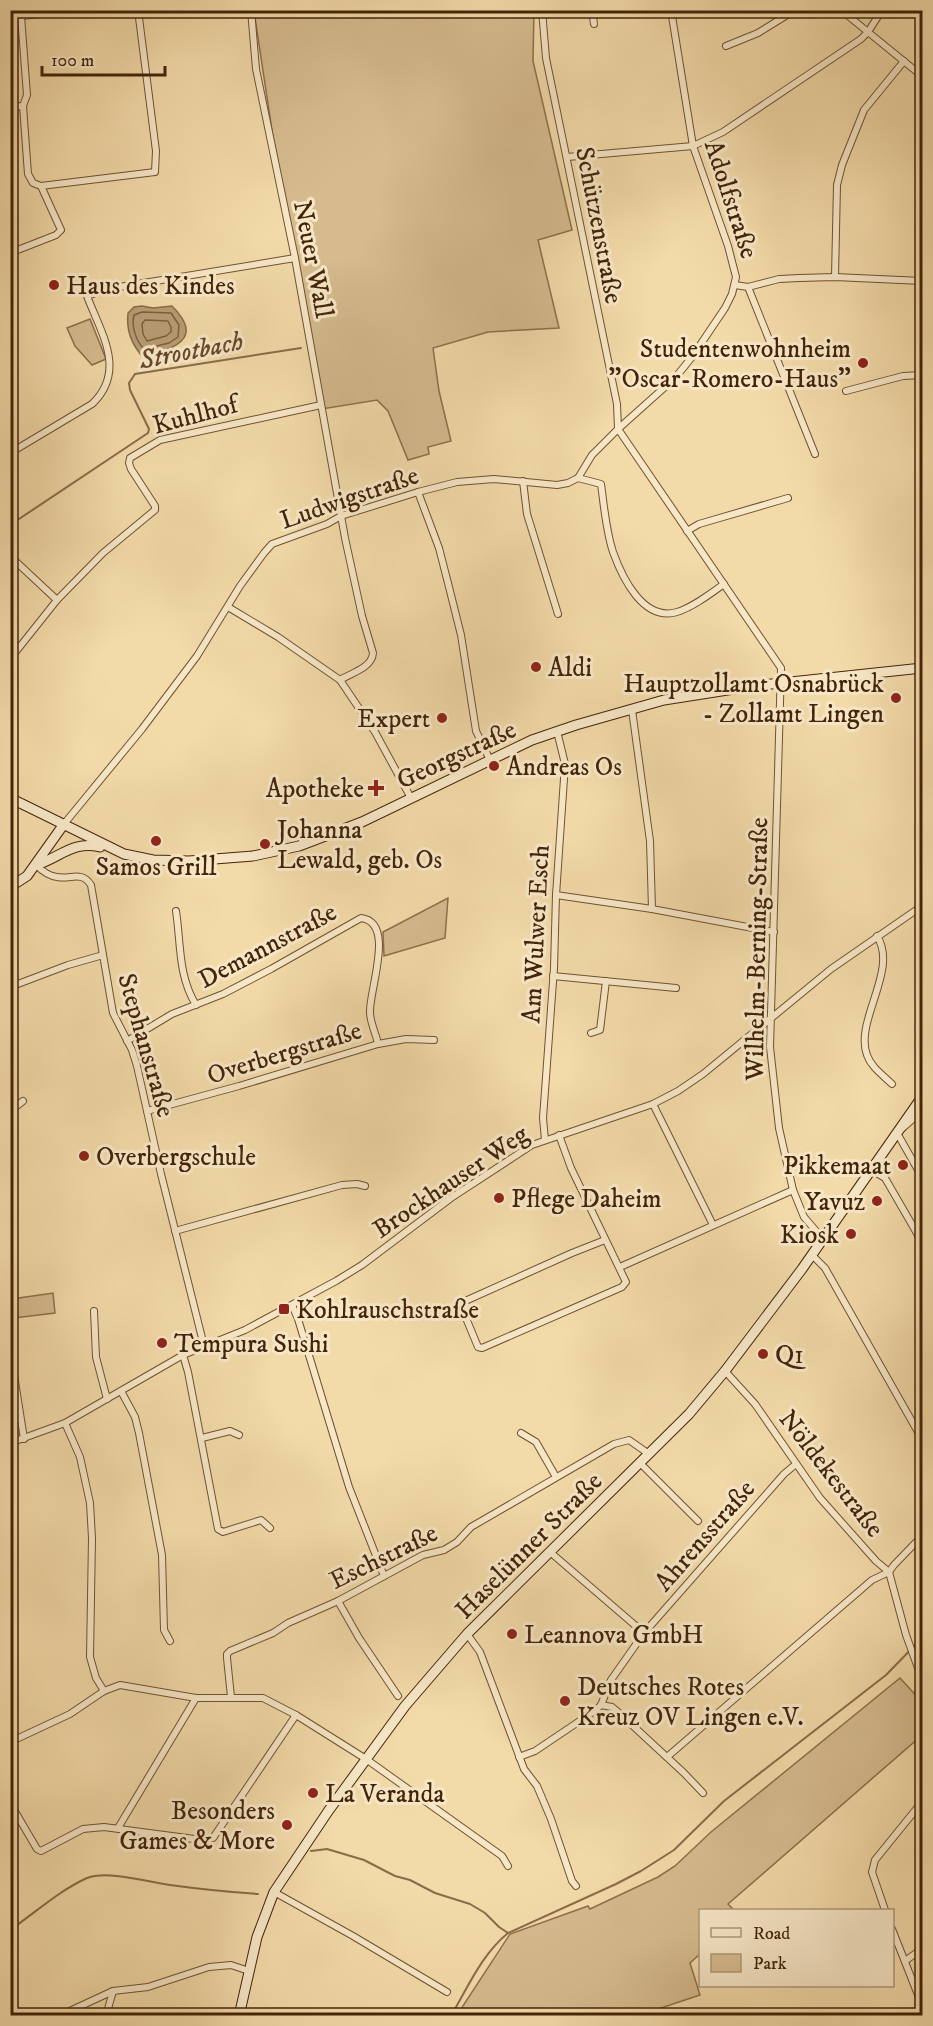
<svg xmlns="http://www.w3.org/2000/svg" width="933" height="2026" font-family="'IM FELL DW Pica',serif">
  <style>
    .green { fill: #d5bb8e; stroke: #8c704c; stroke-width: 1.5 }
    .water { fill: #b79c73; stroke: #896c49; stroke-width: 1.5 }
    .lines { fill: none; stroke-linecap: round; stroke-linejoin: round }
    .shore { stroke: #7d603e; stroke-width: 1.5 }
    .stream { stroke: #896c49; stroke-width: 2 }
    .street-casing { stroke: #6f5232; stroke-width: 8 }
    .secondary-casing { stroke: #43240a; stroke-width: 11 }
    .street { stroke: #f7e7c7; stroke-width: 6 }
    .secondary { stroke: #f7e7c7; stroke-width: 9 }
    .poi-dot { fill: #8f2418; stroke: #f7e7c7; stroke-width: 2 }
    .labels { text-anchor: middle; stroke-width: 6; stroke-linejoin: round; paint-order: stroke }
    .street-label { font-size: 26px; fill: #43240a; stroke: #f7e7c7 }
    .poi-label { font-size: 26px; fill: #43240a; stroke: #f7e7c7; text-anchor: start }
    .water-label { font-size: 27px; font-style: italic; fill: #66482a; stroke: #f7e7c7 }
  </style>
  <rect width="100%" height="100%" fill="#f3daa9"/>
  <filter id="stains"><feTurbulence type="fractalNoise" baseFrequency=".00333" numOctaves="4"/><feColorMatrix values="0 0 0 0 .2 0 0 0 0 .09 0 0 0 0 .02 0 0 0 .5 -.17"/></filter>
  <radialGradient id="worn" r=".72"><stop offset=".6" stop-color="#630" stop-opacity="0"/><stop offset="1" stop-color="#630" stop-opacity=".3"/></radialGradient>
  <g class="green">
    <path d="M254,11H534L533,61L572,230L538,240L559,328L488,332L433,348L439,391L451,441L428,447L429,454L408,460L388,411L377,400L322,409L273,137Z"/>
    <path d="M90,319L106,359L92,365L75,346L67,328Z"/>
    <path d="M448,898L445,938L384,956L383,932Z"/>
    <path d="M53,1293L55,1313L14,1318L12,1299Z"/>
    <path d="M900,1678L922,1702V1731L921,1736L728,1904L734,1910H700V1954L690,1963L700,1995L640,2015H457L510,1934L588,1906L590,1909L658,1877L675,1866L711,1832Z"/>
  </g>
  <path class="water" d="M142,306L153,308L172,306C206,340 172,349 143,357C132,345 126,330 128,313L134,307Z"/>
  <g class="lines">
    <g class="shore">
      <path d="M142,312L171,313L179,325L178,337L169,343L144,349C136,341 131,326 134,315Z"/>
      <path d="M145,320L168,321L171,327V332L166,336L147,341L143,334L142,324Z"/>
    </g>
    <g class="stream">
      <path d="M10,525L148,433L149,429L130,390L129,383L135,374L301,348"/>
      <path d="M311,1851L327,1849L364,1860L395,1876L410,1880L435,1893L470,1904L485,1913L499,1927L508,1933"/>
      <path d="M10,1930C35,1913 60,1890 87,1878C108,1870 148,1882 170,1885C199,1889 229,1892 258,1894"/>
      <path d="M451,2016C468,1987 482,1954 508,1933L616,1884L641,1871L674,1850L724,1801L886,1675L922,1638"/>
    </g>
    <defs>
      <g id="street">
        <path d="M13,10L21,16L78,10"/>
        <path d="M251,10L256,69L295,258L345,538L362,616L373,653C372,668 351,673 340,680"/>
        <path d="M542,10L546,58L617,404L618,429L781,668L770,1047L779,1128L793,1190L804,1217L823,1239"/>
        <path d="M592,10L594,24"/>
        <path d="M841,10L922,76"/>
        <path d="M726,46L758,33L795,10"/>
        <path d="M10,107L23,106"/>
        <path d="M567,157L693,146L723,132L861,39L868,32L882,10"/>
        <path d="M41,186L155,172L156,151L138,10"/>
        <path d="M10,253L56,235L61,230L41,186L33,183L28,174L23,106L27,95L21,16"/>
        <path d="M835,277L837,185L842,165L864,110L904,61"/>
        <path d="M735,285L748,287L779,279L799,278L835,277L922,281"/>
        <path d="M748,287L815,454"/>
        <path d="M846,391L903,376L922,375"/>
        <path d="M10,453L92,404C127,371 101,333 87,296L107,289L295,258"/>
        <path d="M578,478L601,484C604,506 606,531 613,552C622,577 643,622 677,612C693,607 710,594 724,584"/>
        <path d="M523,481L527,514L558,614"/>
        <path d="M418,492L439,548L449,587L461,635L476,731L490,760"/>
        <path d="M687,531L699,524L788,498"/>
        <path d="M10,552L12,558L57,600"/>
        <path d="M228,607L278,637L340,680L375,732L411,798"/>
        <path d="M10,659L57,600L103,553L155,510V506L131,469L129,463L130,458L160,440L321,405"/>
        <path d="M632,710L650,841L652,909"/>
        <path d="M64,824L142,729L197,656L240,586L264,553L272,544L327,524L341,516L418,492L457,482L494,479L557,485L568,483L578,478L592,455L618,429L675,378L692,357L725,308L732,294L736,277L728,246L693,146L671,10"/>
        <path d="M36,865C41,870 49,876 57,877C71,880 81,870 91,885L113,1013L132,1050L137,1066L161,1174L204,1346"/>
        <path d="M556,895L652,909L774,932"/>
        <path d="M176,911C181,944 178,976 196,1005"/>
        <path d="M877,936C899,970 854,1021 867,1055C871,1067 883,1075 892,1084"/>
        <path d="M553,976L676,988"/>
        <path d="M10,987L68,965L103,955"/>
        <path d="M591,1033L600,1030L606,981"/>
        <path d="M127,1041L172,1014L223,994L271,969L361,918C396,922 369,990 370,1012C370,1023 376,1033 378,1044"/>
        <path d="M653,1104L713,1225"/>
        <path d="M10,1111L23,1101"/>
        <path d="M147,1111L239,1086L378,1044L406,1039L434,1040"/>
        <path d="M922,1111L897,1133L922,1177"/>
        <path d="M559,1135L571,1168L626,1282L622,1287L482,1348L478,1347L461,1306L463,1302L572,1253L605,1240"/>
        <path d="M545,1140L543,1118L554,968L556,895L565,764L557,731"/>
        <path d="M871,1170L885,1178L922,1242"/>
        <path d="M175,1231L342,1185L357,1184L365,1186"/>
        <path d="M812,1255L825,1268L922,1439"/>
        <path d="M620,1267L793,1190"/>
        <path d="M292,1305L298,1319L349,1487L384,1576"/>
        <path d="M94,1311L96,1357L107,1399"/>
        <path d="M10,1349L24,1439"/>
        <path d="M183,1355L188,1372L218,1529L223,1532L261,1520L270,1528"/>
        <path d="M725,1371L755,1404L820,1498L876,1561L889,1572L906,1635L922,1679"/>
        <path d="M121,1391L135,1417L139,1433L162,1555L164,1630L170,1641"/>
        <path d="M65,1423L80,1457L90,1503L92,1538L90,1657L96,1678L104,1691"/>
        <path d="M521,1433L536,1442L556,1477"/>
        <path d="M202,1438L230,1431L239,1435"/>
        <path d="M10,1443L65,1423L183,1355L245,1330L336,1281L362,1265L451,1198L532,1145L653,1104L678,1091L703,1074L831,969L922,906"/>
        <path d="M640,1463L698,1521"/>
        <path d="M550,1552L644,1633"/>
        <path d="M338,1601L359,1638L398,1696"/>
        <path d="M467,1634L480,1652L524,1769L537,1786L551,1819L572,1881L576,1886"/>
        <path d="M231,1697L227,1658V1654L230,1651L273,1633L288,1623L338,1601L423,1555L444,1550L457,1542L471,1527L614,1444L629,1440L649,1454"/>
        <path d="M601,1705L612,1707L618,1712L684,1773L703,1793"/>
        <path d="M10,1742L70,1714L104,1691L120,1685L196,1698H263L296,1715L366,1759L502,1856L508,1866"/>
        <path d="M519,1757L535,1751L596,1710L601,1705L611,1680L644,1633L784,1474L796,1464"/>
        <path d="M667,1757L872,1580L889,1572L894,1565L922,1536"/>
        <path d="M10,1803L37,1849L41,1851L83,1829L104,1827L202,1840L213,1838L296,1715"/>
        <path d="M118,1828L196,1698"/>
        <path d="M274,1892L353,1936L447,1992"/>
        <path d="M885,1910L872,1872L875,1860L922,1802"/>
        <path d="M892,1929L922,2005"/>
        <path d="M905,1961L922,1949"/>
        <path d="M59,2016L113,1991L148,1987L209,1967L231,1965L249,1971"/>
        <path d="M106,2016L113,1991"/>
      </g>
      <g id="secondary">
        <path d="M10,798L124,854L153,860L189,861L253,856L299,846L362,822L532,740L576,725L664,700L753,686L922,668"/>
        <path d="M36,865C59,858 74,840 100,847"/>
        <path d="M10,887L27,876L64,824"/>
        <path d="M239,2016L257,1937L274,1892L329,1810L405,1706L467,1634L689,1414L725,1371L802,1269L922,1097"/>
      </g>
    </defs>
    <use href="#street" class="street-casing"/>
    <use href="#secondary" class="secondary-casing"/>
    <use href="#street" class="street"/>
    <use href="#secondary" class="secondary"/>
  </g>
  <g class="poi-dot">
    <circle cx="54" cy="285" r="6"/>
    <circle cx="863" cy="363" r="6"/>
    <circle cx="536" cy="667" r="6"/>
    <circle cx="896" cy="698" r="6"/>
    <circle cx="442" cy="718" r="6"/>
    <circle cx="494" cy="766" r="6"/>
    <path d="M373 779h6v6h6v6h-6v6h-6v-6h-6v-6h6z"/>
    <circle cx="156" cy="841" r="6"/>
    <circle cx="265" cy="844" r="6"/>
    <circle cx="84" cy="1156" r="6"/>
    <circle cx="903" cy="1165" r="6"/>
    <circle cx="499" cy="1198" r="6"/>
    <circle cx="877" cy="1201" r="6"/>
    <circle cx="851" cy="1234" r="6"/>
    <rect x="278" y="1303" width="12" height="12" rx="3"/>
    <circle cx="162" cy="1343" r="6"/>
    <circle cx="763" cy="1354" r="6"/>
    <circle cx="512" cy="1634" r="6"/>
    <circle cx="565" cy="1701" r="6"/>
    <circle cx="313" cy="1793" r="6"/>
    <circle cx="287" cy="1825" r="6"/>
  </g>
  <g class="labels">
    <g class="street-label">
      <text transform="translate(732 199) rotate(72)" y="9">Adolfstraße</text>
      <text transform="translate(600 225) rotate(79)" y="9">Schützenstraße</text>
      <text transform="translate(314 259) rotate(79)" y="9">Neuer Wall</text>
      <text transform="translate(195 414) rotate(-15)" y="9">Kuhlhof</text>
      <text transform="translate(349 497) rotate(-19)" y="9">Ludwigstraße</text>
      <text transform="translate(456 754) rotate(-25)" y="9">Georgstraße</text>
      <text transform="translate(535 934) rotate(-87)" y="9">Am Wulwer Esch</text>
      <text transform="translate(267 945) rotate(-28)" y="9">Demannstraße</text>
      <text transform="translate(756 949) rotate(-89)" y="9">Wilhelm-Berning-Straße</text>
      <text transform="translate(147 1045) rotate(74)" y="9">Stephanstraße</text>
      <text transform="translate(284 1052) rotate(-17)" y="9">Overbergstraße</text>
      <text transform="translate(450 1181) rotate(-34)" y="9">Brockhauser Weg</text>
      <text transform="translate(832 1473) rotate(52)" y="9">Nöldekestraße</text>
      <text transform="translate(704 1535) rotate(-49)" y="9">Ahrensstraße</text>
      <text transform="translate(528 1545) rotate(-45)" y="9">Haselünner Straße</text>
      <text transform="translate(383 1556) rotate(-26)" y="9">Eschstraße</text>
    </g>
    <g class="poi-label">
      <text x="66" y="294">Haus des Kindes</text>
      <text x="851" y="357" text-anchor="end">Studentenwohnheim<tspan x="851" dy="30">"Oscar-Romero-Haus"</tspan></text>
      <text x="548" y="676">Aldi</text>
      <text x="884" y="692" text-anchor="end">Hauptzollamt Osnabrück<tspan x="884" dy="30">- Zollamt Lingen</tspan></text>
      <text x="430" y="727" text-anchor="end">Expert</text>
      <text x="506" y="775">Andreas Os</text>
      <text x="364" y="797" text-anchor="end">Apotheke</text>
      <text x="277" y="838">Johanna<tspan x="277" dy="30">Lewald, geb. Os</tspan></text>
      <text x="156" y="875" text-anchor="middle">Samos Grill</text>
      <text x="96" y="1165">Overbergschule</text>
      <text x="891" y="1174" text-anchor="end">Pikkemaat</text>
      <text x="511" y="1207">Pflege Daheim</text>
      <text x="865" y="1210" text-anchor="end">Yavuz</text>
      <text x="839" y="1243" text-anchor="end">Kiosk</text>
      <text x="296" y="1318">Kohlrauschstraße</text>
      <text x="174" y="1352">Tempura Sushi</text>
      <text x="775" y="1363">Q1</text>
      <text x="524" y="1643">Leannova GmbH</text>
      <text x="577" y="1695">Deutsches Rotes<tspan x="577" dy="30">Kreuz OV Lingen e.V.</tspan></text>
      <text x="325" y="1802">La Veranda</text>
      <text x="275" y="1819" text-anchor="end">Besonders<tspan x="275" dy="30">Games &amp; More</tspan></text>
    </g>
    <g class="water-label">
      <text transform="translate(191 350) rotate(-11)" y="9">Strootbach</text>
    </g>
  </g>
  <rect width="933" height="2026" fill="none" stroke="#f3daa9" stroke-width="36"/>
  <rect x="12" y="12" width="909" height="2002" fill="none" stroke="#43240a" stroke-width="3"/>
  <rect x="18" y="18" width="897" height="1990" fill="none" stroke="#43240a" stroke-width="1.5"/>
  <rect x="699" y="1909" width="195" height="78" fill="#f7e7c7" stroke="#af997b" stroke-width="1.5"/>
  <rect x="711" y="1928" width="30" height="9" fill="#f7e7c7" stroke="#af997b" stroke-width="1.5"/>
  <text x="753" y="1939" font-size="18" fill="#43240a">Road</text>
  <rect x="711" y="1954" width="30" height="18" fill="#d5bb8e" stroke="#af997b" stroke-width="1.5"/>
  <text x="753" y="1969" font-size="18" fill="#43240a">Park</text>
  <path d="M42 66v9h123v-9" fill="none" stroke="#43240a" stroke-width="3"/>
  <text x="51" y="66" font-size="18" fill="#43240a" stroke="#f7e7c7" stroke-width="4.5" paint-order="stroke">100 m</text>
  <rect width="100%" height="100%" filter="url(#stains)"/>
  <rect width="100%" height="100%" fill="url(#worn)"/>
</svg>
